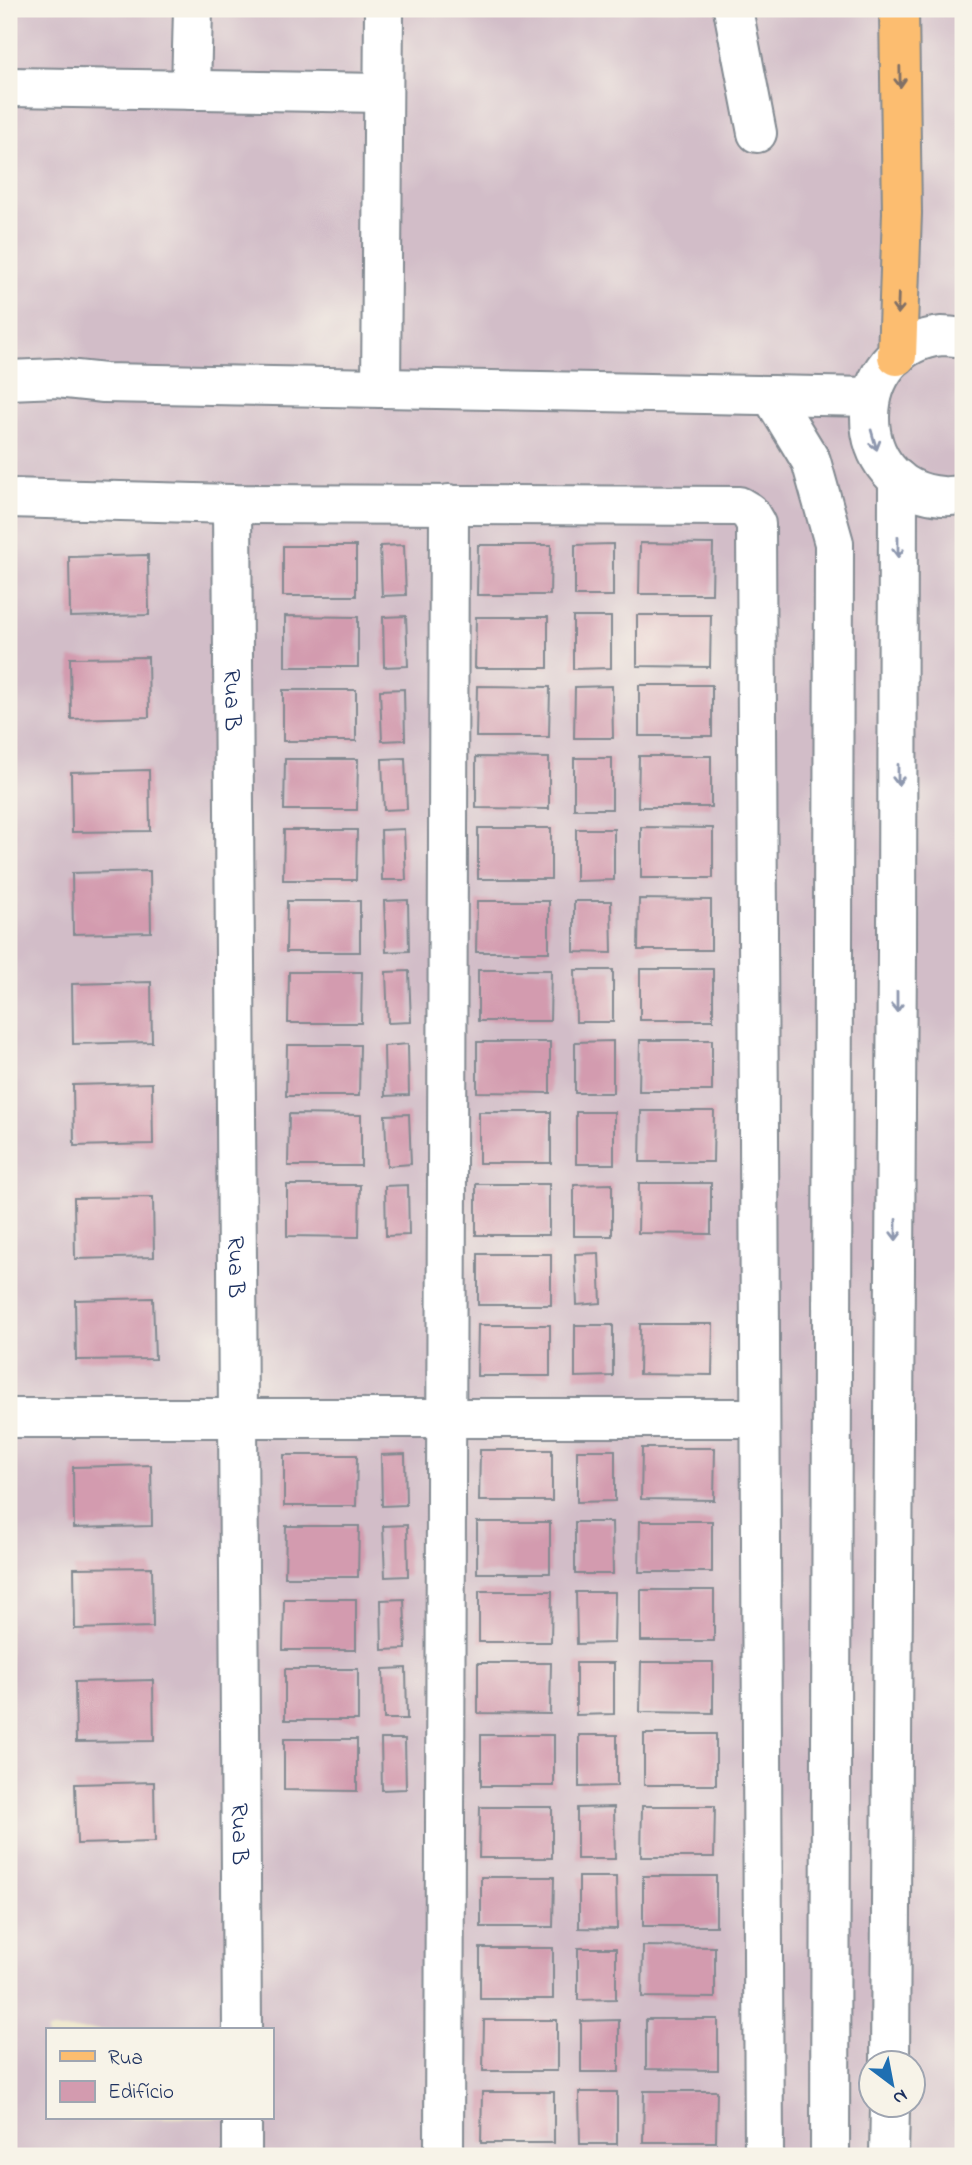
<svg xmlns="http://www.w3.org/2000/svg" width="972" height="2165" font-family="'Indie Flower',sans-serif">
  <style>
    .industrial { fill: #d2bdc8; fill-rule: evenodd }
    .building { fill: #d39baf }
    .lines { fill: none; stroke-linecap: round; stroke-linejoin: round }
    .minor-casing { stroke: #838a91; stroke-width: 42 }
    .major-casing { stroke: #838a91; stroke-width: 42 }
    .minor { stroke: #fff; stroke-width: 38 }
    .major { stroke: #fcbd6f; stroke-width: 38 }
    .oneway { stroke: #806f66 }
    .oneway2 { stroke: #8d97ae }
    .labels { text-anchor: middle; stroke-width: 5; stroke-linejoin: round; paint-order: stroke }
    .street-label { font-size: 24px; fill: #1b2f5e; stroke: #f7f3e8 }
  </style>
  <rect width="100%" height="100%" fill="#f7f3e8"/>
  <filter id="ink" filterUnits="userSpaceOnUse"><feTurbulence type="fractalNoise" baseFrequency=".0143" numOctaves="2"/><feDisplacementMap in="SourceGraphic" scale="14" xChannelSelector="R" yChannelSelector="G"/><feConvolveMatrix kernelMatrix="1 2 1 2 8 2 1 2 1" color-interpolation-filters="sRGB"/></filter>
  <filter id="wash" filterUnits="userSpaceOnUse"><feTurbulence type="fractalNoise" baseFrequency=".00686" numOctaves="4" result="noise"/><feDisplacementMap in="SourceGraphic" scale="28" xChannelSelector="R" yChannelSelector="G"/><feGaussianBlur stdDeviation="1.57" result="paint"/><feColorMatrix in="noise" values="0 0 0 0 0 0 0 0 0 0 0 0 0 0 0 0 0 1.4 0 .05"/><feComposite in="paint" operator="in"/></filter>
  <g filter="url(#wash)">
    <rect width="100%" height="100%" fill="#ebe4c4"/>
    <path class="industrial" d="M9,9H963V2156H9ZM47,2030H271V2118H47ZM870,2064H912V2106H870Z"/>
    <g id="blocks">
      <g class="building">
        <path d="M640,543L713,544L712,594H639Z"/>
        <path d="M613,544V596H575V545Z"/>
        <path d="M404,545L406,595L382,596L380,546Z"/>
        <path d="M478,545H551L550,595H477Z"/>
        <rect x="283" y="546" width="73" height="50"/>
        <path d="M148,555L149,615L70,617L69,557Z"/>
        <path d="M637,615H711L710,667L637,666Z"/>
        <path d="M285,616L358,617V667H285Z"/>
        <path d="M406,616L408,666L384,667L383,617Z"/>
        <path d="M476,617H548V668H475Z"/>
        <path d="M573,617H611V668L573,669Z"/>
        <path d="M148,657L149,717L71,719L70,658Z"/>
        <rect x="639" y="685" width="73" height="51"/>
        <path d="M477,686L550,687L549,737H476Z"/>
        <path d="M612,686L613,738H574L575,687Z"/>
        <path d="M404,689L405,740L382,741L380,690Z"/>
        <rect x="283" y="690" width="73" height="51"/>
        <path d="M639,756H711V807H638Z"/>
        <path d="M476,757L549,758V809L476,808Z"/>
        <path d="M405,758L407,809L384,810L382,759Z"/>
        <rect x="574" y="758" width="38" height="51"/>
        <path d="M285,759H358L357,810H284Z"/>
        <path d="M149,770L150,831L72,832L71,772Z"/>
        <path d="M641,827L713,828V878H641Z"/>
        <rect x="478" y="828" width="73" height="51"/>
        <path d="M404,829L406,880H382L381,830Z"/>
        <path d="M576,829H614V880L576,881Z"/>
        <path d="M284,830H357L356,880H283Z"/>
        <path d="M150,871L151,932L73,934L72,873Z"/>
        <path d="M639,899L711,900V950H638Z"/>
        <path d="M408,900L409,951L386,952L384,901Z"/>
        <path d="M287,901H360V952H286Z"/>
        <path d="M477,901H549V952H476Z"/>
        <path d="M574,901H611L612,953L574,952Z"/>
        <rect x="640" y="969" width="73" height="51"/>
        <path d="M478,970H551L550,1021H478Z"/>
        <path d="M575,970H613V1022H576Z"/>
        <path d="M409,971L411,1022L388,1023L386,972Z"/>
        <path d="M289,972H362L361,1023H288Z"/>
        <path d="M151,982L152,1042L73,1044L72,984Z"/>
        <path d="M640,1040H712V1091H639Z"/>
        <path d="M613,1041V1093H575V1042Z"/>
        <path d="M477,1042H550V1093L477,1092Z"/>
        <path d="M408,1044L409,1095L385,1096L384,1046Z"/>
        <path d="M287,1045H360L359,1096H286Z"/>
        <path d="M152,1083L153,1144L74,1146L73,1085Z"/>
        <path d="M641,1111H714L713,1162H640Z"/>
        <rect x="479" y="1112" width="72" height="51"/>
        <rect x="576" y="1112" width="38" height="52"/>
        <path d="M289,1114L361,1115V1166H288Z"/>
        <path d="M409,1114L411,1164L387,1166L385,1115Z"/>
        <path d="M639,1183H711V1234L638,1233Z"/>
        <rect x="476" y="1184" width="73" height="51"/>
        <path d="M612,1184V1236H574V1185Z"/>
        <path d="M287,1185H360L359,1237L287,1236Z"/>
        <path d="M408,1185L409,1235L386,1236L385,1186Z"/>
        <path d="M153,1197L154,1257L75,1259L74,1198Z"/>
        <path d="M599,1253L601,1303L577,1305L575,1254Z"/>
        <rect x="478" y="1254" width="73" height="51"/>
        <path d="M153,1298L155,1359L76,1360L75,1300Z"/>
        <path d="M640,1324H713L712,1375L639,1374Z"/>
        <path d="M478,1325H550V1376H477Z"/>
        <path d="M575,1325H613V1376L575,1377Z"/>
        <path d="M642,1448H715L714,1500L641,1499Z"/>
        <path d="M480,1450H552V1501H479Z"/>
        <path d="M577,1450H615V1501L577,1502Z"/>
        <path d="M405,1454L406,1505L382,1506L381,1455Z"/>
        <path d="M284,1455H357L356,1506H284Z"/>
        <path d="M151,1465L152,1526L74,1528L73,1467Z"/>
        <path d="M640,1521H712V1572H639Z"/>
        <rect x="477" y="1522" width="73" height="51"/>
        <path d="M575,1522H612L613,1574H575Z"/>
        <path d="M407,1525L408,1576L385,1577L383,1526Z"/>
        <path d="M286,1526H359L358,1577H285Z"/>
        <path d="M152,1567L153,1627L75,1629L74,1568Z"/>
        <rect x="641" y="1590" width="73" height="51"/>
        <path d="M479,1591H552L551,1642H479Z"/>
        <path d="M576,1592H615L614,1643L577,1644Z"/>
        <path d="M284,1599H356V1650H283Z"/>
        <path d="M404,1599L406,1649L382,1650L381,1600Z"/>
        <path d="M641,1662H713V1713L640,1712Z"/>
        <path d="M478,1663H551L550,1714L478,1713Z"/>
        <path d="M576,1663H614V1714L576,1715Z"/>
        <path d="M406,1668L407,1719H384L383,1669Z"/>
        <rect x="285" y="1669" width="73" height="51"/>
        <path d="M153,1680L154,1741L76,1742L75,1682Z"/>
        <rect x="644" y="1734" width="72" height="51"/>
        <rect x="481" y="1735" width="73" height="51"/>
        <path d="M579,1735H617V1786L579,1787Z"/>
        <path d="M284,1739H357V1791L284,1790Z"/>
        <path d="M381,1739H405L406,1789L382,1790Z"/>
        <path d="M154,1782L155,1842L77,1844L75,1784Z"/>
        <path d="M642,1806H715L714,1857H641Z"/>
        <path d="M480,1807H552V1858H479Z"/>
        <path d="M614,1807L615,1859H577V1808Z"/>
        <rect x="643" y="1876" width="73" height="50"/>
        <path d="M481,1877H554L553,1927H481Z"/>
        <path d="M579,1877H616L617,1929L579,1928Z"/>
        <path d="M643,1946L715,1947V1998L642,1997Z"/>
        <rect x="480" y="1948" width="73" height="51"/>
        <path d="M578,1948H616V1999L578,2000Z"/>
        <path d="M646,2019H718V2070L646,2069Z"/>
        <path d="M484,2020H557V2071H483Z"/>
        <path d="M619,2020V2072H581V2021Z"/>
        <path d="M644,2091H717L716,2142H643Z"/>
        <path d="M482,2092H554V2143H481Z"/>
        <path d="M579,2092H617V2144H580Z"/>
      </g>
    </g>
  </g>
  <g filter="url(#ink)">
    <use href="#blocks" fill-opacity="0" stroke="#838a91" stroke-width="2"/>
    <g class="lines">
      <defs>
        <g id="minor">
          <path d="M733,9L757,133"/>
          <path d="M9,87L383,93"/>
          <path d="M191,90L193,9"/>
          <path d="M963,338C956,337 949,336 942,336C847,345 845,489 942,496C949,497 956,495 963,495"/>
          <path d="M9,380L57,378L104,383L871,397"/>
          <path d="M381,388L384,9"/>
          <path d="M771,395L811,461L834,543L830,2156"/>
          <path d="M9,498L232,504L739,506L749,512L756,524L764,2156"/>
          <path id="s1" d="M232,504L242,2030"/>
          <path d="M9,1418H760"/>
          <path d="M890,2064L897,950L898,479"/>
          <path d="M242,2118V2156"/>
          <path d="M444,2156L449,504"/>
          <path d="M889,2156L890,2106"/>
        </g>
        <path id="major" d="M897,356L902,213L899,9"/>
      </defs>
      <use href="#minor" class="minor-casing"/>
      <use href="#major" class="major-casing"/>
      <use href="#minor" class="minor"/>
      <use href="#major" class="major"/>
    </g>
    <defs><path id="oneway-shaft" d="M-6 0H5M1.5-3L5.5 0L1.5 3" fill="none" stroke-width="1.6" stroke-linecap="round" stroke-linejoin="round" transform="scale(1.75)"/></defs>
    <g class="oneway">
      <use href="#oneway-shaft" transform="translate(900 77) rotate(89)"/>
      <use href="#oneway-shaft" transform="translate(898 304) rotate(92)"/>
    </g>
    <g class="oneway2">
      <use href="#oneway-shaft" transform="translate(874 440) rotate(74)"/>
      <use href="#oneway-shaft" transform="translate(898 547) rotate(90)"/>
      <use href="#oneway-shaft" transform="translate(898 775) rotate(90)"/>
      <use href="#oneway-shaft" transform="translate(897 1002) rotate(90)"/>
      <use href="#oneway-shaft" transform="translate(896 1230) rotate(90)"/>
    </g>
  </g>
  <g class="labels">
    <g class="street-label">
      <text dy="8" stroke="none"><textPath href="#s1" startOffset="196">Rua B</textPath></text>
      <text dy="8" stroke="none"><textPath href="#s1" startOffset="763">Rua B</textPath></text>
      <text dy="8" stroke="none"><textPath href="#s1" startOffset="1330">Rua B</textPath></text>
    </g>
  </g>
  <rect width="972" height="2165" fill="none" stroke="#f7f3e8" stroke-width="35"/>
  <rect x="46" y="2028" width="228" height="91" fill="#f7f3e8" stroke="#9fa5b1" stroke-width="2"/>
  <rect x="60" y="2051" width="35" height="10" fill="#fcbd6f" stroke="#9fa5b1" stroke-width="2"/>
  <text x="108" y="2064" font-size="21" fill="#1b2f5e">Rua</text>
  <rect x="60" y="2081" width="35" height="21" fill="#d39baf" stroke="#9fa5b1" stroke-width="2"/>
  <text x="108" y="2098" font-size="21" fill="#1b2f5e">Edifício</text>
  <g transform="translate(892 2084) rotate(148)"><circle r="33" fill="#f7f3e8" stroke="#9fa5b1" stroke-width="2"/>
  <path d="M0-5L12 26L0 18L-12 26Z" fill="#1f6fb2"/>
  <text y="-10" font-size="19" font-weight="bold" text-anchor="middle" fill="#1b2f5e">N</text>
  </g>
</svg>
